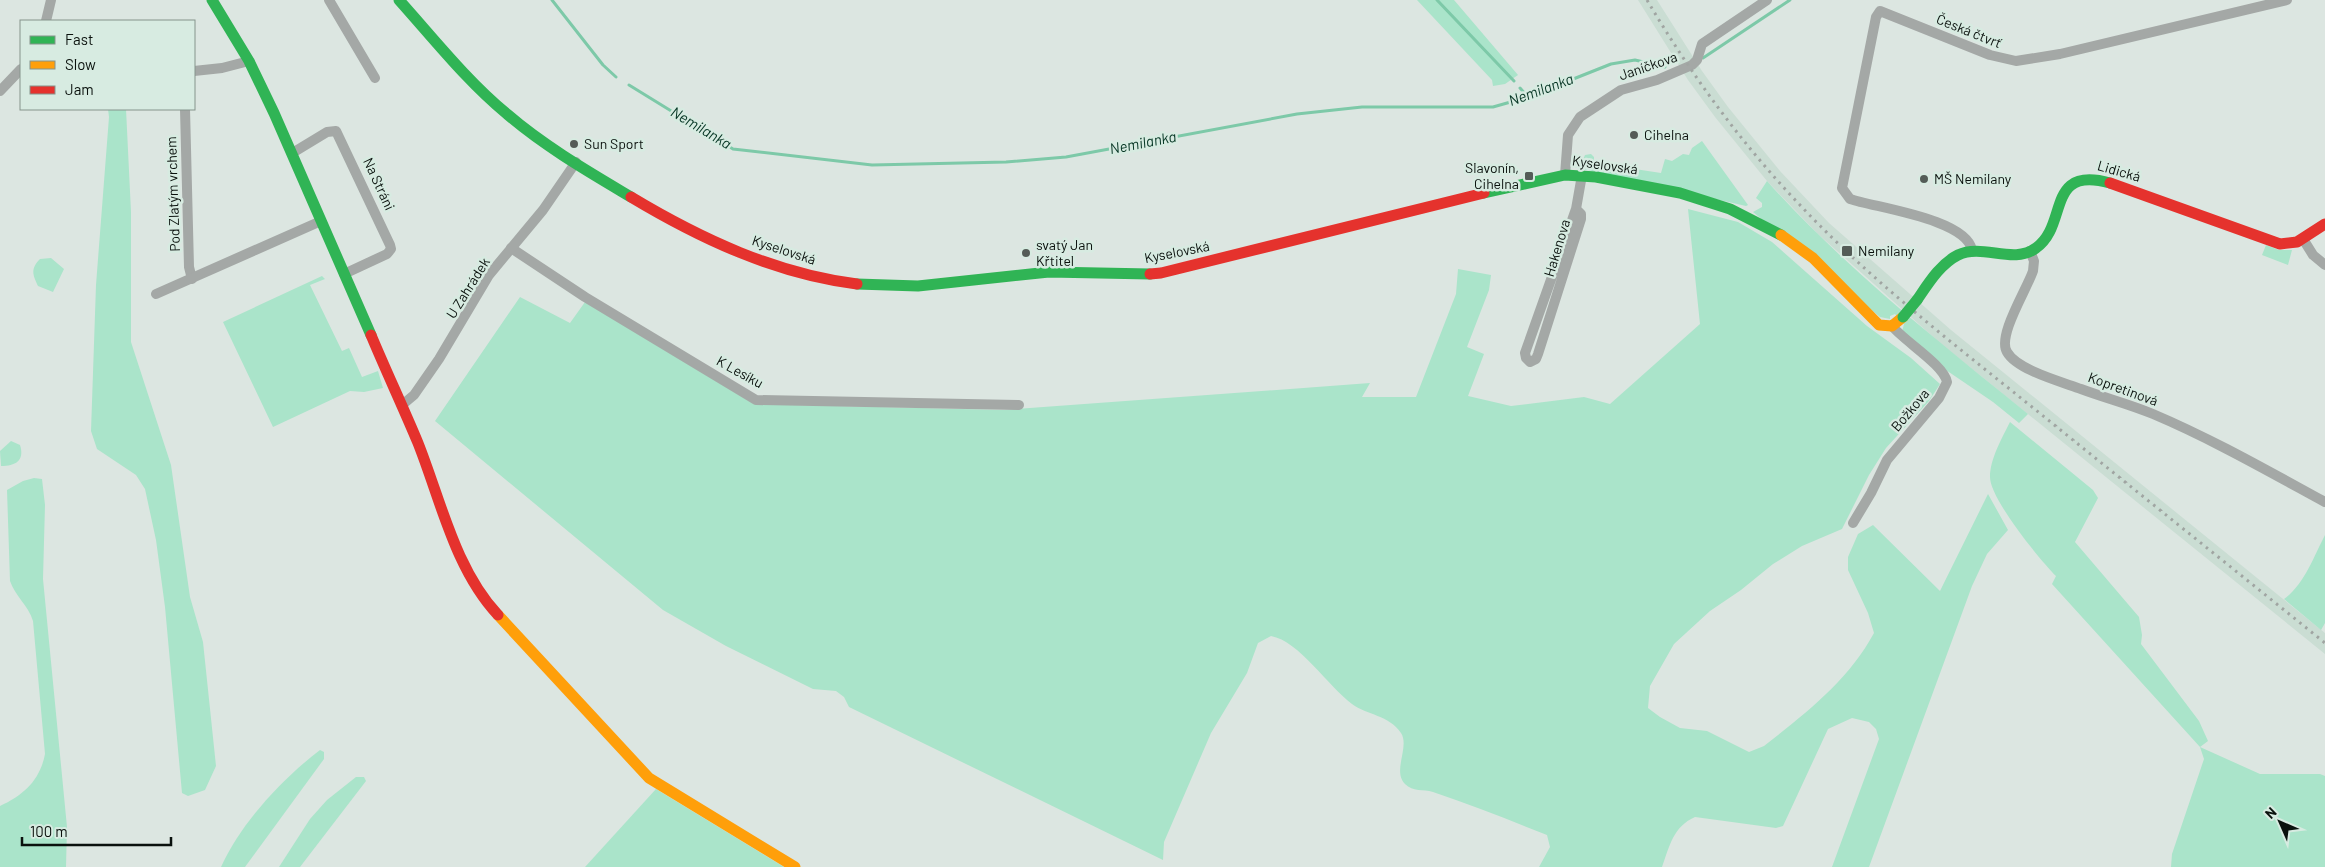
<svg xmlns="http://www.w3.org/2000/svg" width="2325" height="867" font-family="Barlow,sans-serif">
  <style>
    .built { fill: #caddd3 }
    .green { fill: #aae4ca }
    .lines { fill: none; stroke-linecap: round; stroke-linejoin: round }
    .stream { stroke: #7dc9a8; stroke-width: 3 }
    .street { stroke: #a4a8a6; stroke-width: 10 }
    .fast { stroke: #30b455; stroke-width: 11 }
    .slow { stroke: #ff9f0a; stroke-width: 11 }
    .jam { stroke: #e5322d; stroke-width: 11 }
    .rail { stroke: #a0a5a2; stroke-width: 3; stroke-dasharray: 2.5 5; stroke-linecap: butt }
    .fast-bridge { stroke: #30b455; stroke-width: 11 }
    .poi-dot { fill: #545c57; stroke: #d7ebe1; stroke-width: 2 }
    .labels { text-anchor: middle; stroke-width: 5; stroke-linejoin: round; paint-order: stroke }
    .street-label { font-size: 14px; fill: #0a110d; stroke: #d7ebe1 }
    .poi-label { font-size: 14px; fill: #0a110d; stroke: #d7ebe1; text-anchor: start }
    .water-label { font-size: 15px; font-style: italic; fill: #053523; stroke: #d7ebe1 }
  </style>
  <rect width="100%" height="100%" fill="#dce6e1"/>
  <path class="built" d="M1638,0H1657L1702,71L1728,107L1780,171L1829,223L1951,330L2325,633V654L1940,343L1818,234L1767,181L1715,117L1688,80Z"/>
  <g class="green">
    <path d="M1417,0H1454L1518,75L1505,84L1493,86L1492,80Z"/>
    <path d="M108,109H126L131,212V342L171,465L190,597L203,642L216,766L205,790L188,796L182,793L165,607L156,540L145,489L136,475L97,449L91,431L96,285L109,117Z"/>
    <path d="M1702,141L1748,205L1746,206L1570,166L1571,160L1582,162L1585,155L1591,154L1594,157V161L1602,164L1661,173L1665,159L1672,161L1683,154L1689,155L1692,148Z"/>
    <path d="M1767,181C1845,268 1938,341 2028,414L2019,423L1993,402L1943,368L1902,332L1904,324L1895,314L1890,316V319L1880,317L1753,212L1762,207V203L1756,198Z"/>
    <path d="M1688,209L1738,222L1772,242L1867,326L1911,358L1940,384L1929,401L1886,448L1869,475L1842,529L1802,546L1773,564L1741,590L1710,611L1674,644L1650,686L1648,708L1660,717L1680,728L1707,731L1749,752L1764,746C1806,713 1848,681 1874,633L1868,613L1848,570V557L1858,534L1873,525L1940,591L1988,494L2008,530L1987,554L1972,586L1869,867H1832L1879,739L1876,729L1869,722L1852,718L1828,729L1783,826L1776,828L1695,817C1673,827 1670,845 1662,867H1539L1550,847L1547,835C1509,820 1472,805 1433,792C1423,789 1413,792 1405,784C1392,771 1410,747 1401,733C1389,715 1367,715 1352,704C1328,686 1299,641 1271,636L1258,643L1247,673L1211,733L1164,842L1163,860L849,707L844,697L836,691L813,689L726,646L663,610L435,421L520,297L570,323L585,302L754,404L1004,410L1370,383L1362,397H1416L1456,294L1458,269L1491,275L1489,290L1467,347L1484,354L1468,396L1511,406L1584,397L1610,404L1700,324Z"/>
    <path d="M2266,245L2279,250H2292L2288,265L2262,255Z"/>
    <path d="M51,258L64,269L53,292L38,286C33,275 30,269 40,259Z"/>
    <path d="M322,276L325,279L310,285L342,351L349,348L362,377L378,371L383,388L364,392L350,391L273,427L223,322Z"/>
    <path d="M2010,422L2093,490L2098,498L2075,542L2139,617L2142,635L2141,644L2199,721L2208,741L2200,747L2260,774H2320L2325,776V867H2171L2172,854L2204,759L2200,747L2052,584L2056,576C2040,560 1990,499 1990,477C1990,459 2002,438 2010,422Z"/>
    <path d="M11,441L20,445C25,461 15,466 1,466L0,451Z"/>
    <path d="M34,478L42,479L45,505L43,579L67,827L66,867H0V806C24,795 40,780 45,754L33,621C28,605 15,596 10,581L7,490L23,481Z"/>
    <path d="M2325,535V623L2321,630L2284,599C2304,585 2314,556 2325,535Z"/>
    <path d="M320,750L324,752V759L245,867H221C241,823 282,779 320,750Z"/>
    <path d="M356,777H364L366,781L300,867H279L310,819L327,800Z"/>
    <path d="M656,789L784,867H585Z"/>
  </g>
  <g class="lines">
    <g class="stream">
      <path d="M552,0L603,65L616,77"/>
      <path d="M1437,0L1514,81"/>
      <path d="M1703,58L1790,0"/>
      <path d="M629,85L733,149L872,165L1006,162L1066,157L1297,114L1362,107H1493L1528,97L1611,64L1635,60L1665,67"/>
      <path d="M1520,88L1528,97"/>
    </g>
    <g class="street">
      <path d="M329,0L375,78"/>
      <path d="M46,21L51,0"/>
      <path d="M194,71L222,68L249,61"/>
      <path d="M0,91L21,69"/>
      <path d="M185,109L189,267L192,279"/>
      <path d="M294,152L327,132L336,131L390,245L391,249L387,254L344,274"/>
      <path d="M1565,175L1568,135L1580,117L1621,90L1657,80L1692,65L1697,60L1702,44L1767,0"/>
      <path d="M1576,209L1581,214V219L1538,354L1536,359L1530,362L1526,358L1525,353L1576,209L1582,175"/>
      <path d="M2303,239L2313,255L2325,265"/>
      <path d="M511,248L585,297L756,400L1019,405"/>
      <path d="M1972,250C1966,219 1877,208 1850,199L1842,188L1876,17L1880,11L1990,55L2016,61L2060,54L2287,0"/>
      <path d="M2030,251L2034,261L2033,271C2027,289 1997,336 2007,352C2017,370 2062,382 2081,389C2105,398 2129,404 2153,414C2212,439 2268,471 2325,502"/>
      <path d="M156,294L321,221"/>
      <path d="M402,405L414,395L439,359L489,275L543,210L576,162"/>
      <path d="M1853,523L1871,493L1887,460L1939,398L1947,382C1944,365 1904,341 1892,326"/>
    </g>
    <g class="fast">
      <path d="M212,0L249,61L274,113L371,335"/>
      <path d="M399,0C434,39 467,81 507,114C544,146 589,172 631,197"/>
      <path d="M1484,193L1565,175L1596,177L1680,193L1730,209L1781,235"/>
      <path d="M857,284L918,286L1049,272L1150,274"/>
      <path d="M1917,300C1928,284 1940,264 1958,255C1983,243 2013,265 2036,248C2069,225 2045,165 2110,183"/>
    </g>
    <g class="slow">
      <path d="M1781,235L1813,258L1879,325L1892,326L1903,317"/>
      <path d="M498,615L649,778L795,867"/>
    </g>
    <g class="jam">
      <path d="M2110,183L2280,244L2297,242L2325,224"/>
      <path d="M631,197C701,239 776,274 857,284"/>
      <path d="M1150,274L1161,273L1484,193"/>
      <path d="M371,335C386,371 403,407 418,443C441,501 455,569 498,615"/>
    </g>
    <path class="rail" d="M1647,0C1690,73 1741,143 1799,204C1872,282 1959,348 2042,415C2136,491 2231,567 2325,643"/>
    <path class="fast-bridge" d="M1903,317L1917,300"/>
  </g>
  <g class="poi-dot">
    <circle cx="1634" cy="135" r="5"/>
    <circle cx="574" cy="144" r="5"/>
    <rect x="1524" y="171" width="10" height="10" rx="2.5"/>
    <circle cx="1924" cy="179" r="5"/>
    <rect x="1841" y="245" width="12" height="12" rx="2.5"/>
    <circle cx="1026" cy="253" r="5"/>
  </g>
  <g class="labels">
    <g class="street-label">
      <text transform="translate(1969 31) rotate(22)" y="5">Česká čtvrť</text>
      <text transform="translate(1648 66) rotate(-19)" y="5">Janíčkova</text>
      <text transform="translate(1605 165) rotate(8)" y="5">Kyselovská</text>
      <text transform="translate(2119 171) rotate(16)" y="5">Lidická</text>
      <text transform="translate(379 184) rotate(65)" y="5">Na Stráni</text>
      <text transform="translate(173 194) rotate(-92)" y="5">Pod Zlatým vrchem</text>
      <text transform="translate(1557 248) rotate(-73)" y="5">Hakenova</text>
      <text transform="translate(784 250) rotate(18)" y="5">Kyselovská</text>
      <text transform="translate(1177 252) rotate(-11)" y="5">Kyselovská</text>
      <text transform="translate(468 288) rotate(-58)" y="5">U Zahrádek</text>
      <text transform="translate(740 372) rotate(29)" y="5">K Lesíku</text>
      <text transform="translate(2123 389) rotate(20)" y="5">Kopretinová</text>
      <text transform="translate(1910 410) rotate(-50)" y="5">Božkova</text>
    </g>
    <g class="poi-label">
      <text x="1644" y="140">Cihelna</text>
      <text x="584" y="149">Sun Sport</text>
      <text x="1519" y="173" text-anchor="end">Slavonín,<tspan x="1519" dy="16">Cihelna</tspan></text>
      <text x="1934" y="184">MŠ Nemilany</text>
      <text x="1036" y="250">svatý Jan<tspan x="1036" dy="16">Křtitel</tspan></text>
      <text x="1858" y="256">Nemilany</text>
    </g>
    <g class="water-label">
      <text transform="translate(1541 90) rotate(-20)" y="5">Nemilanka</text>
      <text transform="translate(701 128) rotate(31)" y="5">Nemilanka</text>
      <text transform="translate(1143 143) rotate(-11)" y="5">Nemilanka</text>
    </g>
  </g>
  <rect x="20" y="20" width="175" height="90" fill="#d7ebe1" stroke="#85948c"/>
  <rect x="30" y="36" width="25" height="8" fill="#30b455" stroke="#85948c"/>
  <text x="65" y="45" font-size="15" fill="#0a110d">Fast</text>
  <rect x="30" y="61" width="25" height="8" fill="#ff9f0a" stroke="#85948c"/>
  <text x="65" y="70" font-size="15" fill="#0a110d">Slow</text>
  <rect x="30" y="86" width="25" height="8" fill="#e5322d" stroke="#85948c"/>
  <text x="65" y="95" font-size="15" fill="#0a110d">Jam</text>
  <g transform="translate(2280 822) rotate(315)" stroke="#d7ebe1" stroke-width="4" paint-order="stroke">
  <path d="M0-4L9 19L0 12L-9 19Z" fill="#0a110d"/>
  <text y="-8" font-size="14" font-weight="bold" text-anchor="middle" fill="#0a110d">N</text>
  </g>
  <path d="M22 837v8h149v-8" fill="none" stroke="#0a110d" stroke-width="2.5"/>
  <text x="30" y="837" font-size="15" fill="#0a110d" stroke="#d7ebe1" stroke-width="4" paint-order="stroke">100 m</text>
</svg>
